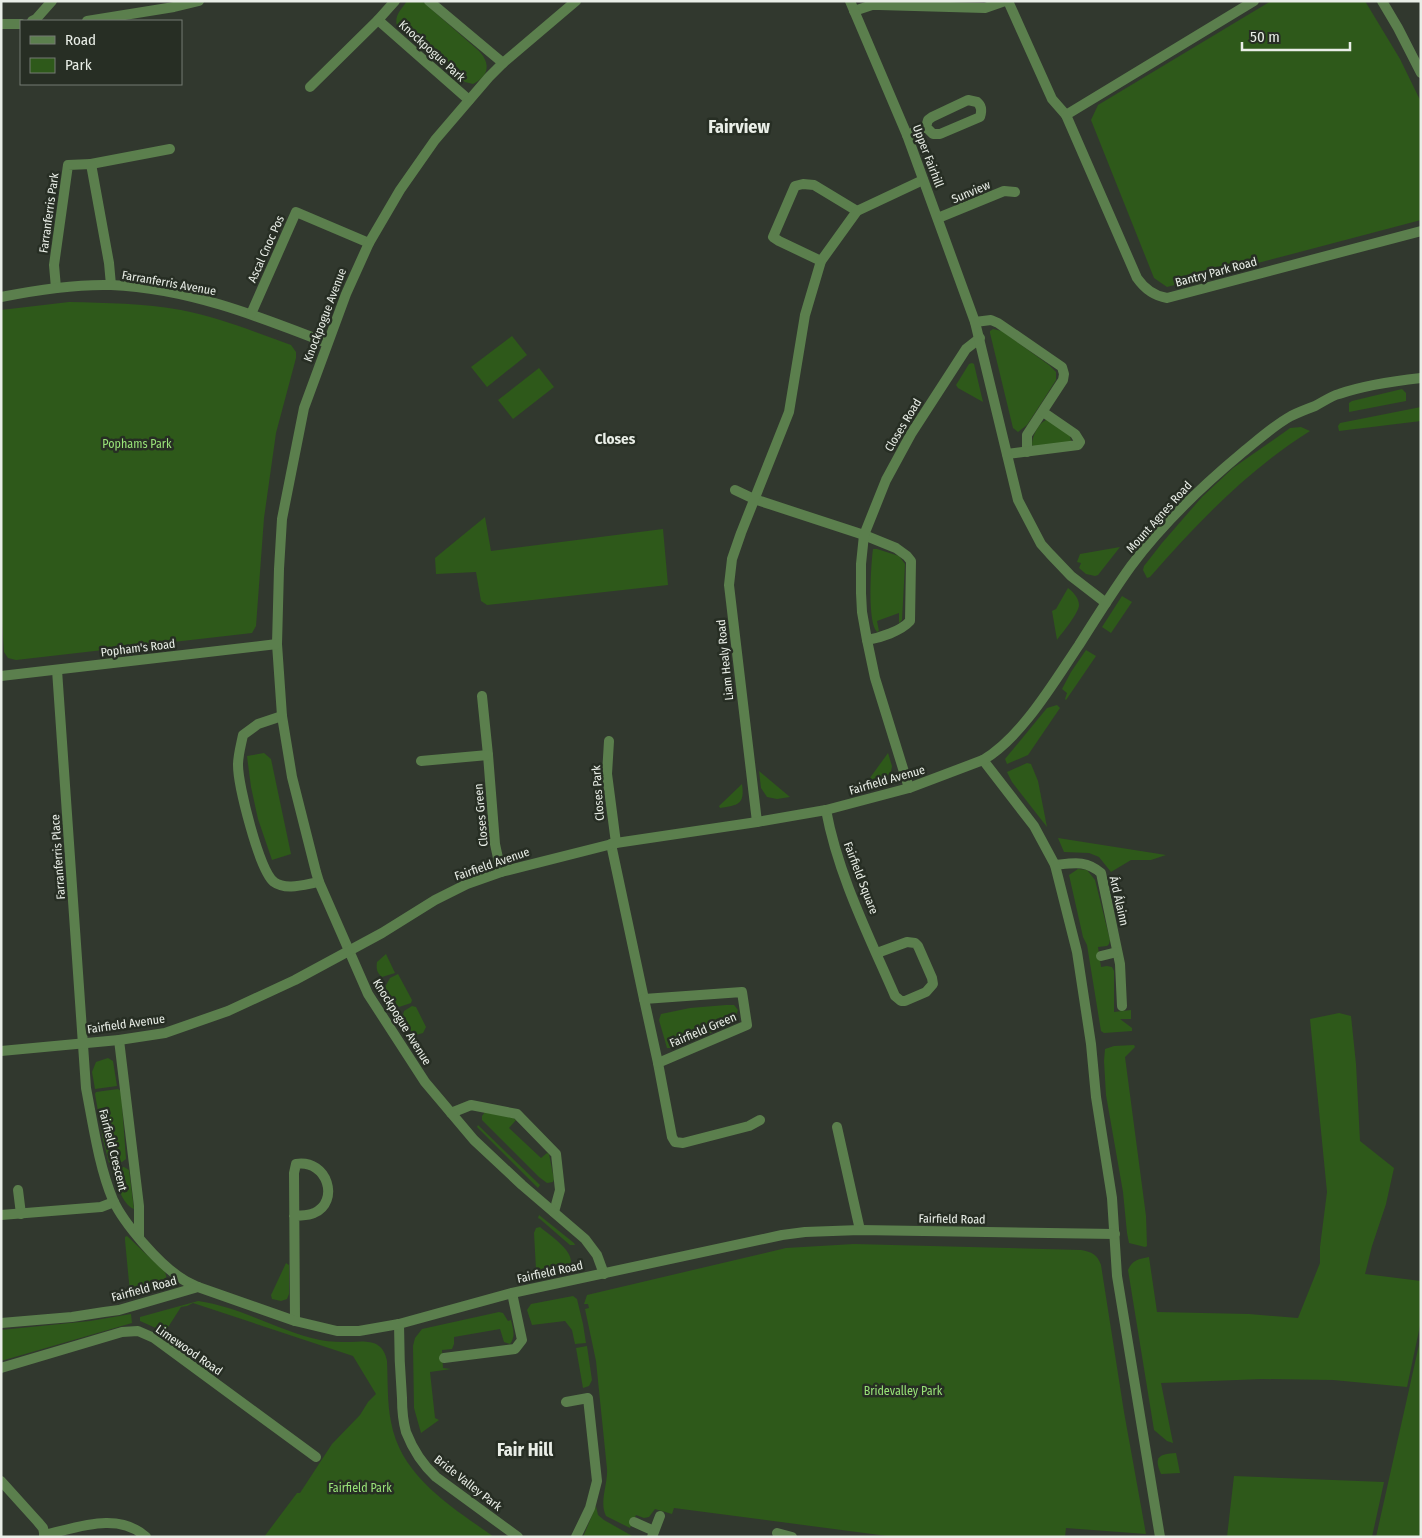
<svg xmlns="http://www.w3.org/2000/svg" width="1422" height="1538" font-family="'Fira Sans Condensed',sans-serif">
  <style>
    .green { fill: #2e591a }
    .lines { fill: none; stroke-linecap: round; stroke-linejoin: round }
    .minor { stroke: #5b7f4d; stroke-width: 10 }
    .tertiary { stroke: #5b7f4d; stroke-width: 10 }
    .labels { text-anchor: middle; stroke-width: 5; stroke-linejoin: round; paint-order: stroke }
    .street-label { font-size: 12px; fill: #e9eee7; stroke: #272e24 }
    .park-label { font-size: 12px; fill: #98e278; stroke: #272e24 }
    .quarter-label { font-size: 15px; font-weight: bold; fill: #e9eee7; stroke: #272e24 }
    .district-label { font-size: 18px; font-weight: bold; fill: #e9eee7; stroke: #272e24 }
  </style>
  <rect width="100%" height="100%" fill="#31382e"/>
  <g class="green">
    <path d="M407,1H422L479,51C491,64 489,76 473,84L465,82L397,26C394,15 401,10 407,1Z"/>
    <path d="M1271,1H1365L1400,59L1421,102V220L1167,287L1154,278L1091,120L1098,105Z"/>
    <path d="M69,302C106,303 144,303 181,310C218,317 255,332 291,345L296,352V358L276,433L264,518L256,626L252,633L16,660L8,658L4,652L1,606V310Z"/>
    <path d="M993,329L1002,331L1049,365L1056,372V380L1042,402L1027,425L1018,432L1013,428L990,333V331Z"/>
    <path d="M512,336L527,355L487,387L471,367Z"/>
    <path d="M972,363L974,364L983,402L958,388L956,385L969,364Z"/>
    <path d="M539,368L554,387L513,419L498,400Z"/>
    <path d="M1402,389L1406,393V401L1349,412V403L1352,401Z"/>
    <path d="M1421,407V421L1339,431L1338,426L1340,423Z"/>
    <path d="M1046,420L1051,421L1070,436L1071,441L1069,443L1035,447L1032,445C1032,436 1038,424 1046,420Z"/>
    <path d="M1301,427L1310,431C1248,470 1198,522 1150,577L1147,578L1143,570L1144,566L1162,543L1202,497L1233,468L1286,431L1290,428Z"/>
    <path d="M485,517L491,551L663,529L668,585L487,605L481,601L476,572L436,574L435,558Z"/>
    <path d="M1120,547L1098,575L1095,576L1086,574L1079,568L1081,563L1077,562L1080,554Z"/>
    <path d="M873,549H877L899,556L905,564L902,620L899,623V613L877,621L879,631L877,632C867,622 871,564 873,549Z"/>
    <path d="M1068,588C1073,592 1079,598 1079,605C1079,613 1062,633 1057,640L1052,611L1056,609Z"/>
    <path d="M1122,596L1132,602L1111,633L1102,627Z"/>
    <path d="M1086,650L1096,656L1066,700L1065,699L1067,693L1062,689L1071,672Z"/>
    <path d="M1057,705L1060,708L1028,755L1007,764L1005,759L1047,708Z"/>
    <path d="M264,753L271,759L291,854L272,860L258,819L251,787L247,756Z"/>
    <path d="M888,753L892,766L891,772L884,779L867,782Z"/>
    <path d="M1027,763L1031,764L1038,781L1047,827L1012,782L1007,772Z"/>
    <path d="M759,771L790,797L777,799L767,797L761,788Z"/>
    <path d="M742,784C745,805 738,805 720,808L719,806Z"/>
    <path d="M1058,838L1166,855L1151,860H1131L1111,872L1099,857L1089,853L1064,852Z"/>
    <path d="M1078,869L1087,870L1095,880L1110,940L1109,944L1107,946L1098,947L1101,967L1107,966L1112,967L1114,971V1012L1131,1010V1019H1120L1132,1028V1031L1104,1033L1101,1031L1087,945L1083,937L1069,875Z"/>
    <path d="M386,954L395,973L382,977C377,973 376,969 377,962Z"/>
    <path d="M398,974L412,1000L411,1003L399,1007L395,1003L385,987L390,978Z"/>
    <path d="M726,1005H734L738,1010L733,1024L672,1048H667L659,1020L661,1014L690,1008Z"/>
    <path d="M412,1006L416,1007L426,1027L423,1033L416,1035L412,1033L403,1015L404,1011Z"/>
    <path d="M1339,1013L1351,1016L1356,1064L1360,1141L1394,1168L1386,1204L1372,1246L1365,1274L1421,1281V1321L1407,1387L1333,1380L1262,1379L1161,1383L1173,1443L1167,1441L1154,1430L1128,1270C1132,1260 1139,1259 1149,1257L1157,1312L1249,1314L1298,1318L1320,1263V1247L1327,1192L1310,1019Z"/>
    <path d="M1134,1045L1135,1047L1125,1057L1146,1216L1147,1246L1145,1247L1129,1243L1127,1233L1123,1192L1106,1095L1104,1061L1105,1049L1114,1046Z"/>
    <path d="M108,1058L113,1061L117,1086L95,1089L92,1072L96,1062Z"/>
    <path d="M118,1089L121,1091L126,1159L122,1162L109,1163L103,1140L95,1094L96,1092Z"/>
    <path d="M485,1112L512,1117L516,1120L509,1128L541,1158L547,1153L549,1154L554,1179L553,1182L547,1183L539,1177L482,1120V1116Z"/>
    <path d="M478,1125L540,1185L538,1188L477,1127Z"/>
    <path d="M124,1167L129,1170L134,1209C122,1205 115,1179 111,1168Z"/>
    <path d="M539,1215L574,1243L575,1245H570L540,1219L538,1218Z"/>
    <path d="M540,1227C548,1234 581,1255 568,1268C562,1274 549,1274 541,1275L536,1269L534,1233L536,1228Z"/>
    <path d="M127,1236L165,1272C171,1288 158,1289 147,1291C141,1293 136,1294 130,1293L125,1240V1237Z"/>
    <path d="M854,1244L1081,1250C1092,1252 1097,1254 1101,1265L1124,1412L1146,1534L1066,1528L1065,1537H895L674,1508L672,1514L655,1509L649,1517L644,1518L636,1515L630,1528L606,1516C599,1502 608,1484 607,1469L596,1361L585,1309L589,1308L588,1304H584L587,1295L786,1248Z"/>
    <path d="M286,1263L289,1265V1294L287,1299L281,1301L272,1299L271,1295Z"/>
    <path d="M573,1296L577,1299L583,1324L586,1343L575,1344L572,1330L565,1321L532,1325L527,1310L531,1304Z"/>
    <path d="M198,1301C241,1307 279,1331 320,1340C330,1342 341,1342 351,1342C368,1341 383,1340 387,1361C388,1381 387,1402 391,1422C401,1477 452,1507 494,1537H264L297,1493H300L332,1444L360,1415L368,1402L376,1394L353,1356L193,1303L187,1306L181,1307L165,1332L140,1321V1317Z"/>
    <path d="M499,1312L503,1313L508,1321L511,1320C513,1329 516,1336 510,1344L504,1342L500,1329L454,1337V1344L452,1349L442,1350L443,1368L451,1369L430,1372L435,1418L439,1420L421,1433L414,1408L413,1346L415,1338L422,1329Z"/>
    <path d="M131,1314L132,1323L1,1361V1330L90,1321Z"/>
    <path d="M1421,1336V1537H1376Z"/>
    <path d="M587,1346L592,1380L589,1386L583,1388L576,1348Z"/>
    <path d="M1176,1453L1180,1473L1161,1474C1153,1456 1160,1454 1176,1453Z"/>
    <path d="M1234,1476L1384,1482L1372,1537H1227Z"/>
    <path d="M596,1506L598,1515L604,1520L634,1537H583Z"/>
  </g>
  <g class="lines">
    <g class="minor">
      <path d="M395,1L378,20L469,100"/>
      <path d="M429,1L503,63"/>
      <path d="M1008,1L1052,99L1066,115"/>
      <path d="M1254,1L1066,115L1137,278C1144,288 1154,296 1167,298L1421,231"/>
      <path d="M1382,1L1398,28L1421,73"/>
      <path d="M854,11L872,5H879L985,8L1005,1"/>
      <path d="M32,21L36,19L52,1"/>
      <path d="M87,21L174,7L199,1"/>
      <path d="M1,24H21"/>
      <path d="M310,87L378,20"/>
      <path d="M907,135L926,127L928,120L932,117L968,100L977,102C982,106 982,111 980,117L940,134H933L926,127"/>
      <path d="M91,164L170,149"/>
      <path d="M938,218L1004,191L1015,192"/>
      <path d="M821,261L779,241L773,237L795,186L803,184L814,185L857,211"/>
      <path d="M56,288L54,265L68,165L91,164L109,263L111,285"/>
      <path d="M1,297C36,290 76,284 111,285C187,288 258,316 327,343"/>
      <path d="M251,314L296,212L369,243"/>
      <path d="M975,322L991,320L998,323L1062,367L1064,374L1063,380L1027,435V452"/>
      <path d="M1007,454L1078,445L1080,442L1075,434L1043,412"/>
      <path d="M735,490L754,499L864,535L896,548L907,556L911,561L910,621C901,631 880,638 867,640"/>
      <path d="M57,670L86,1088C93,1124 99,1167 113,1200C124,1224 159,1264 181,1278C186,1282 192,1284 198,1287"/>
      <path d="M482,696L488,755L495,844L501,872"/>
      <path d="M282,716L258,724L243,735C241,745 238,755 238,765C238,785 259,870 274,882C286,891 306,884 319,882"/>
      <path d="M609,741L607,774L616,843"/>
      <path d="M421,761L488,755"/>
      <path d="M909,788L875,678L867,640L862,612L861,593V564L864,535L886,480L911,434L966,349L980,338"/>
      <path d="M826,810C838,875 869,936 895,996L901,1001H905L926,992L933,984L932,978L918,946L915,943L907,942L877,953"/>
      <path d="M757,822L729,585L732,559L741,533L789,412L805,315L821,261L857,211L923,180"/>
      <path d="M611,844L644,999L742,992L747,1025L658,1063L672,1137L675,1142L683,1143L749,1126L760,1120"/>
      <path d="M1055,865C1074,863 1086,860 1101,873L1120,964L1122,1006"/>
      <path d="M1101,956L1117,952"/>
      <path d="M644,999L658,1063"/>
      <path d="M119,1040L139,1206V1237"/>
      <path d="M451,1113L471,1105L517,1114L556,1154L560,1190L554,1212"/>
      <path d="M837,1127L860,1230"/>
      <path d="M18,1190L21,1214"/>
      <path d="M1,1215L101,1207L114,1202"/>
      <path d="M294,1216C301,1215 308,1216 314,1213C340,1202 328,1159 296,1164L294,1173L295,1321"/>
      <path d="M399,1324C399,1349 400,1373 402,1398C402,1409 403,1421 406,1432C413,1450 423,1465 436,1477L518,1537"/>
      <path d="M444,1358L515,1349L522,1340L512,1293"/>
      <path d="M1,1368L122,1332L138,1331L154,1338L316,1457"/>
      <path d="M566,1402L588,1398L597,1481L590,1508L576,1537"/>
      <path d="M1,1481L38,1522L43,1528L45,1537"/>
      <path d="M634,1522L654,1531"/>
      <path d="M777,1533L792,1537"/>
      <path d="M44,1535C77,1528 118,1511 146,1537"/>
      <path d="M652,1537L660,1516"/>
    </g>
    <g class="tertiary">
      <path d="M576,1L503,63L489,77L435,140L400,190L369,243L346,294L304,408L282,519L279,569L277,644L282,716L292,777L316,872L319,882L368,994L425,1082L474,1140L522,1185L585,1239L597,1255L604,1274"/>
      <path d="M850,1L907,135L975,322L1018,500L1041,544L1050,554L1071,576L1106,603"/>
      <path d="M1,676L277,644"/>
      <path d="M983,760L1034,826L1055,865L1077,952L1091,1044L1096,1097L1112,1198L1117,1276L1160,1537"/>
      <path d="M1,1051L119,1040L165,1033L228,1011L295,980L382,933L435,900L467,884L501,872L616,843L757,822L826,810L909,788L983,760C1022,737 1054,682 1079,645C1096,618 1113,591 1131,566C1163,523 1202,486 1243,452C1258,440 1273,426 1291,416C1299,412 1307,409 1315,406C1323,402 1331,396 1339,394C1365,385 1394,381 1421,378"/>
      <path d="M1,1323L72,1317L104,1312L119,1310L198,1287L295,1321L337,1331H359L399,1324L512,1293L782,1235L805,1232L860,1230L1115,1234"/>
    </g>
  </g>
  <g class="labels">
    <g class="street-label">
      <text transform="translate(432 51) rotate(42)" y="4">Knockpogue Park</text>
      <text transform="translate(928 156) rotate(69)" y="4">Upper Fairhill</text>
      <text transform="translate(971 192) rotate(-23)" y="4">Sunview</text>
      <text transform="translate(49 213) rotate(-82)" y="4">Farranferris Park</text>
      <text transform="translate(266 249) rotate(-66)" y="4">Ascal Cnoc Pos</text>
      <text transform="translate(1216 272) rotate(-15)" y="4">Bantry Park Road</text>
      <text transform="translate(169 283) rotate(10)" y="4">Farranferris Avenue</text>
      <text transform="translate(325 315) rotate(-69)" y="4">Knockpogue Avenue</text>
      <text transform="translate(903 425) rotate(-59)" y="4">Closes Road</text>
      <text transform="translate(1159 517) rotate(-48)" y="4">Mount Agnes Road</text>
      <text transform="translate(138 648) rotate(-7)" y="4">Popham's Road</text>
      <text transform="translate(725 660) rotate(-96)" y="4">Liam Healy Road</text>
      <text transform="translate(887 780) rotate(-16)" y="4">Fairfield Avenue</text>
      <text transform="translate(598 793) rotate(-94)" y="4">Closes Park</text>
      <text transform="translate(481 815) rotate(-95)" y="4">Closes Green</text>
      <text transform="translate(58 857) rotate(-94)" y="4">Farranferris Place</text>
      <text transform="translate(492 864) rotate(-19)" y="4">Fairfield Avenue</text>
      <text transform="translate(861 878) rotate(69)" y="4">Fairfield Square</text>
      <text transform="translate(1119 901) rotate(77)" y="4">Árd Álainn</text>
      <text transform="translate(402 1022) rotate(58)" y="4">Knockpogue Avenue</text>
      <text transform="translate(126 1024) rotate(-8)" y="4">Fairfield Avenue</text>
      <text transform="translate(703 1030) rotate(-23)" y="4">Fairfield Green</text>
      <text transform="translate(113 1150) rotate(76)" y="4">Fairfield Crescent</text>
      <text transform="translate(952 1219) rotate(1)" y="4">Fairfield Road</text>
      <text transform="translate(550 1272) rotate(-12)" y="4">Fairfield Road</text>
      <text transform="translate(144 1289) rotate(-15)" y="4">Fairfield Road</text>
      <text transform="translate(189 1350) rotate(35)" y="4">Limewood Road</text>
      <text transform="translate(468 1483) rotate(38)" y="4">Bride Valley Park</text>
    </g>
    <g class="park-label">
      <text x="137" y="448">Pophams Park</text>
      <text x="903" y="1395">Bridevalley Park</text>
      <text x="360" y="1492">Fairfield Park</text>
    </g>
    <g class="quarter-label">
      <text x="615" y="444">Closes</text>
    </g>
    <g class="district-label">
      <text x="739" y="133">Fairview</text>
      <text x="525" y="1456">Fair Hill</text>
    </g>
  </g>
  <rect width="1422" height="1538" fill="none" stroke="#e9eee7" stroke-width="5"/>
  <rect x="20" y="20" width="162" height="65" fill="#272e24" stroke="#757b72"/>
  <rect x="30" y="36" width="25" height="8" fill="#5b7f4d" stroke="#757b72"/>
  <text x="65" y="45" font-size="15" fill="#e9eee7">Road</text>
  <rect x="30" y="58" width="25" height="15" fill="#2e591a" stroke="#757b72"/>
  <text x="65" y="70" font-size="15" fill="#e9eee7">Park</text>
  <path d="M1242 42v8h108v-8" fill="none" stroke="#e9eee7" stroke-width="2.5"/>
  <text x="1250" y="42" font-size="15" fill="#e9eee7" stroke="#272e24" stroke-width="4" paint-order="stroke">50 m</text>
</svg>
